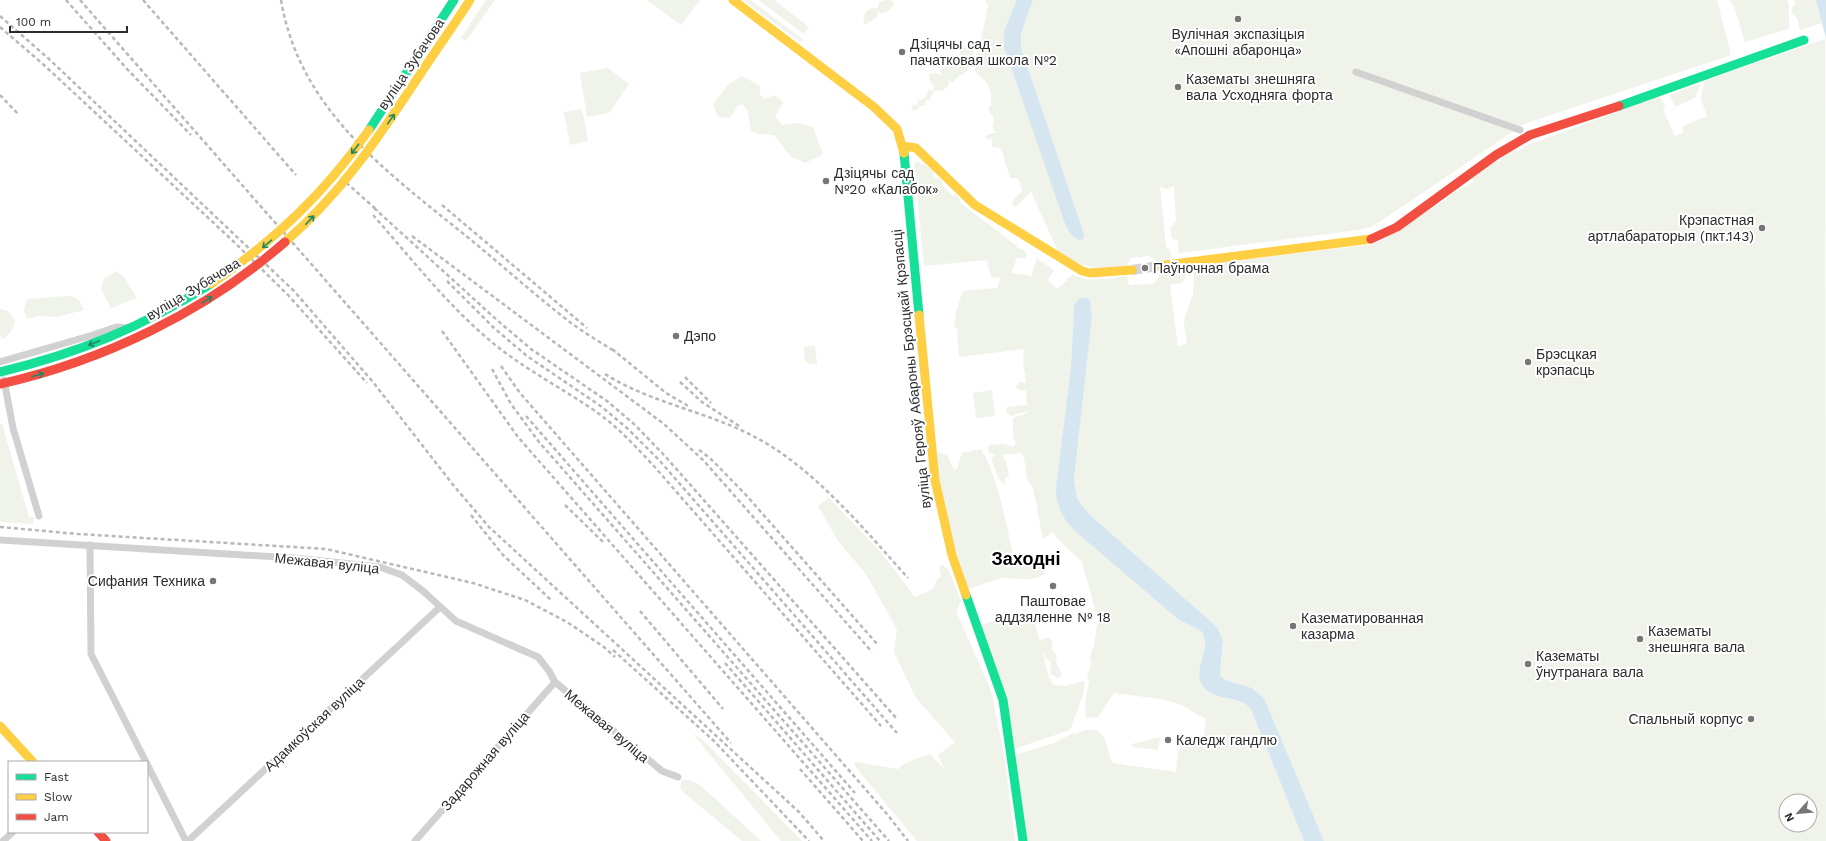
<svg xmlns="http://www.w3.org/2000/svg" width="1826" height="841" font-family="'Work Sans',sans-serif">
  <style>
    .green { fill: #eff3ea; fill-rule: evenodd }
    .water { fill: #d6e6f0 }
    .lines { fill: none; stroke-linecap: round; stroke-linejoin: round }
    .secondary-tunnel { stroke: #d5d5d5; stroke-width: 10; stroke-dasharray: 10 5; stroke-linecap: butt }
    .street { stroke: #d1d1d1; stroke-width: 7 }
    .fast { stroke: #16e098; stroke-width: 9 }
    .slow { stroke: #ffcf43; stroke-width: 9 }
    .jam { stroke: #f24e42; stroke-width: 9 }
    .rail { stroke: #b8b8b8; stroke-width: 2.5; stroke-dasharray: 4 3; stroke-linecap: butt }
    .fast-bridge { stroke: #16e098; stroke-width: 9 }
    .slow-bridge { stroke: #ffcf43; stroke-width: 9 }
    .jam-bridge { stroke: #f24e42; stroke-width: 9 }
    .oneway { stroke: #218662 }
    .poi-dot { fill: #767676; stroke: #fff; stroke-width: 1.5 }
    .labels { text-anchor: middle; stroke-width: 4; stroke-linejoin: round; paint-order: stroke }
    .poi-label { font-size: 14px; fill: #2c2c2c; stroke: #fff; text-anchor: start }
    .street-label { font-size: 14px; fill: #2c2c2c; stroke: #fff }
    .district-label { font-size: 18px; font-weight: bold; fill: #000; stroke: #fff }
  </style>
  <rect width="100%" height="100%" fill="#fff"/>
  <g class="green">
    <path d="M486,0H495L466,41L461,38Z"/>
    <path d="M647,0H700L681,25Z"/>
    <path d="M743,0H750L804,40L800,42Z"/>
    <path d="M758,0H774L809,27L804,34Z"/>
    <path d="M885,0H891L894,2C892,10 885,15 878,12L877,17L867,24H864C862,15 867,6 878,8V4L881,1L884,2Z"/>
    <path d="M985,0H1717L1731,55L1524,124L1384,219L1371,227L1359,230L1179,253L1178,241L1172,238L1170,229L1176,221L1174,186L1166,189L1160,186L1166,247L1170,250L1171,256L1166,262H1158L1149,256L1131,258L1127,266C1096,270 1089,268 1061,258L1031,192L1015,207L1011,203L1022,191L1018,178H1010L1001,148L992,147V139H988L985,136L991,133H997L993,129V123L994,122L993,115L990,114L989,107L991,105V95L987,83L975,71L988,5Z"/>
    <path d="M1729,0H1787L1789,4C1787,12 1791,20 1788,29L1745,42L1734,6Z"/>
    <path d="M1794,0H1816L1822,23L1800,30L1797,18L1791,13L1793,6H1795Z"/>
    <path d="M1825,39L1826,841H1324L1264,698L1252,688L1225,680L1220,675L1223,647L1217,627L1089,514L1077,499L1074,479L1091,323L1090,300L1074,308L1071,366L1056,488L1059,509L1070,526L1179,620C1186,626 1195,624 1201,631C1215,646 1194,667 1202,685C1209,701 1239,695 1251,709L1304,841H1026L1014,755L1054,743L1073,733L1075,734L1085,730H1097L1104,737L1112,763L1176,772L1178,751L1180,750L1182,739L1204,737L1206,718C1197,717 1186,705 1176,703C1157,697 1134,696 1114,693L1098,717L1086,718L1085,704L1089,681L1087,678L1092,661L1090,660L1092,649L1093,650L1098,620L1082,562L1057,538L1053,532L1043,539L1033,488L1027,479L1024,458L1022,453L1002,455L1006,462L1009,476L1005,478V486L998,477L991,458L995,455L988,452L989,445L1004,444L1013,447L1016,443L1013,437V418L1027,413V411L1011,416L1006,412L1007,407L1027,405L1026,390L1021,391L1015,387L1020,382L1026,383L1023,362L1024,349L959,357L957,329L954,325L956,311L963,291L997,288L1001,278L991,277L987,260L924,266L914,164L918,161L922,165L923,163L934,172L933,176L935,178L938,177L943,182L942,185L953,196L956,194L960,199V202L963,205L1018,247L1017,248L1024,250L1027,254L1025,258H1017L1011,273L1032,276L1036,258L1054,270L1048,280L1057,289L1067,280V278L1073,275C1089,283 1110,278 1127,276L1129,285L1153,284L1159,277V272L1187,270L1188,272L1182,283L1170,285L1178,346L1187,344L1184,325L1185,316L1193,294L1194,272L1198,265L1369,245L1383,240L1445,200L1454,192H1456L1473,182L1471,175L1496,159L1500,162L1504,154L1516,150L1517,152L1530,143L1531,144L1657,97H1660L1665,105L1663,110L1675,136L1683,133V126L1707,116L1701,99L1704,81ZM1786,801H1810V825H1786Z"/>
    <path d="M966,45H971L974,49L973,57L967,60L970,67L967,68L968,70L962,75H960L952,83L949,80L948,86L942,91L935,90L929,100L927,99L924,106H919V109L913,111L911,109L913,105L918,104L917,101L925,98L929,89L933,91L934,86L929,79L930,74L937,73L942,76L940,71L942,66L948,63H952L954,67V63L958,59L964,58L959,55L962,48H965Z"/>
    <path d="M608,68L629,84L609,113L587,117L580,73Z"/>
    <path d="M742,76L760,86V95L765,99L775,95L783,102L775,116L782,125L797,123L813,127L823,154L805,163L790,156L774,135L758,134L751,131L748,112L743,104C733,105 736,113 729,118L718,117L713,104L729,84Z"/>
    <path d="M1701,83L1695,98L1675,107L1670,95Z"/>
    <path d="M582,109L588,141L570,145L564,112Z"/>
    <path d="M116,271L124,277L137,298L111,308L101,289L103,280Z"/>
    <path d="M66,296C77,296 80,301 84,310L57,317L39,316L27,319L24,310L27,299Z"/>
    <path d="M0,309C9,310 12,314 15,322L11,332L3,339L0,335Z"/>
    <path d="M815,346L817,364H810L805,360L804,347Z"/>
    <path d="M992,390L995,416L976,418L973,393Z"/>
    <path d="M0,424H2L29,517H34L33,524L0,522Z"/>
    <path d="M981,449C999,478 1006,527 1015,561L1039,555L1046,566L1043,567L1045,573C1034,583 1018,578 1004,578C997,578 976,587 968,589C953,543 942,503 936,455L939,452L947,455L954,471L957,469L962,453Z"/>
    <path d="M829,498L879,550L915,597L933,589L937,580L941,577L939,566L943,565L949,571L961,601L956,611L991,691L1004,754L1015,841H917L854,765L856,762L898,769L907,762L930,754L945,770L938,755L955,742L916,698L894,652L897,629L866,574L838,541L818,506Z"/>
    <path d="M1019,613C1036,618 1036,626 1040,642L1042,639L1049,638L1053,642L1051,649C1057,653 1057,658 1056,664L1059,667L1062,676L1058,678L1050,674L1051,663L1046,658L1042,651L1049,677L1053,685L1064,686L1085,681L1083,695L1070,730L1014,749L982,629L984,624Z"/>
    <path d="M693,734L702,739L802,841H781Z"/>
    <path d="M1160,737L1158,750L1132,747V744Z"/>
    <path d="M682,780H689L700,785L761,841H742L682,791L680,787Z"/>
  </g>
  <g class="water">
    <path d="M1017,0H1033L1021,33V48L1083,231L1084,237L1081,240C1070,239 1065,224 1062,215L1004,47V31Z"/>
    <path d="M1816,0H1826V39Z"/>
    <path d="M1080,298H1087L1090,300L1092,316L1074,479L1077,499L1089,514L1217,627L1223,641L1220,675L1225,680L1252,688L1264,698L1324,841H1304L1251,709C1239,694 1211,702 1202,685C1192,667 1214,648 1201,631L1179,620L1075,531C1062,518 1056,506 1056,488L1071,366L1074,308L1075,303Z"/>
  </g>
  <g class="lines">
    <path class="secondary-tunnel" d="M1132,270L1158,266"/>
    <g class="street">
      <path d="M1356,72L1520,130"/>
      <path d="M0,362L93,335L116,327L127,328"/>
      <path d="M4,380L13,428L39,516"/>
      <path d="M0,540L294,558L380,567L402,575L423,591L456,621L538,657L549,671L555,682L662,771L678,777"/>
      <path d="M90,545L91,654L146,762"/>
      <path d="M147,764L186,841"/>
      <path d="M3,841L13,832"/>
      <path d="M188,841L440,607"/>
      <path d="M415,841L555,682"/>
    </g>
    <g class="fast">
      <path d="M1619,106L1804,40"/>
      <path d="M904,153L919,315"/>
      <path d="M966,595L1003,700L1023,841"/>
    </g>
    <g class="slow">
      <path d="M733,0L874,107L897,129L904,153"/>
      <path d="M903,146L916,148L975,205L1082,271L1090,273L1132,270"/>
      <path d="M1158,266L1371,239"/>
      <path d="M919,315L935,480L952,555L966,595"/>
      <path d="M0,726L33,762"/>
    </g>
    <g class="jam">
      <path d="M1371,239L1397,227L1496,155L1530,135L1619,106"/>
      <path d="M98,832L106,841"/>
    </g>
    <g class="rail">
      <path d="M66,0L127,69L191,135"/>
      <path d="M80,0L731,743"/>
      <path d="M143,0L296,175"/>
      <path d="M281,0C300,112 389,173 471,240C504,267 536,296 571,323C585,333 601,343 616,352"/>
      <path d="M0,16L49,59L294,291L373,382L454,486L489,527L799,812L824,841"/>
      <path d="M0,27L44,65L233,241L288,295L367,383"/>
      <path d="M0,95L19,115"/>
      <path d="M341,178L378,211"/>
      <path d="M442,205L587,328"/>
      <path d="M374,208L498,321L531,349L607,401L634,424L664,455L897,719"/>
      <path d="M373,215C410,257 445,302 487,338C520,367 559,386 595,411C617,426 635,446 653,465L881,726"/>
      <path d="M412,236L664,424L704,461L872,652"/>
      <path d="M447,281L494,328L527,356L602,407L628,429L659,460L897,733"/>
      <path d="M442,331L518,437L872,841"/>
      <path d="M612,349L666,393L690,407"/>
      <path d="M501,366L520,393L887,814L908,841"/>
      <path d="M492,369L511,404L539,442L889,841"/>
      <path d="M605,374C651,403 705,411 753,436C812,466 864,529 908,578"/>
      <path d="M685,377L711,403"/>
      <path d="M680,382L702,402L739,426"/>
      <path d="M526,416L855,793"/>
      <path d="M699,450L710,458L746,495L878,645"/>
      <path d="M565,505L603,542"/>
      <path d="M471,515L503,555L551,600"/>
      <path d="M0,527L78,534L326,549L473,583L525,600L567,622L604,647L615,657"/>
      <path d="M640,611L723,709"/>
      <path d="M613,650L714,741L809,841"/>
      <path d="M725,663L880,841"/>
      <path d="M800,769L863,841"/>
    </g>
    <g class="fast-bridge">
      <path d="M369,130L454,0"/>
      <path d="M0,372C79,353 142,327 211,284"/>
    </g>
    <g class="slow-bridge">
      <path d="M285,242C342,193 378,138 419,76C436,50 454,25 470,0"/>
      <path d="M211,284C276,239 323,195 369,130"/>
    </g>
    <path class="jam-bridge" d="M0,384C103,361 205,312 285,242"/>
  </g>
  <defs><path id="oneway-shaft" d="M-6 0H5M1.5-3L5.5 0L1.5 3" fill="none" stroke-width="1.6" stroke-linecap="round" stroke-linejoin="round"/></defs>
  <g class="oneway">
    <use href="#oneway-shaft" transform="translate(391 119) rotate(-55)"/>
    <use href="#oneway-shaft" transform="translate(355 149) rotate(127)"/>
    <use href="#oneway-shaft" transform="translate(310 220) rotate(-46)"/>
    <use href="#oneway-shaft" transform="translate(267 244) rotate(140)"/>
    <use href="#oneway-shaft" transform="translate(207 300) rotate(-31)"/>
    <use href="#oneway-shaft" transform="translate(94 343) rotate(157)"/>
    <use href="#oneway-shaft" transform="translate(38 375) rotate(-15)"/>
  </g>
  <g class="poi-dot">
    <circle cx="1238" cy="19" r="4"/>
    <circle cx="902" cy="52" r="4"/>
    <circle cx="1178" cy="87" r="4"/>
    <circle cx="826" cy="181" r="4"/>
    <circle cx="1762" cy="228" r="4"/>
    <circle cx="1145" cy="268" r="4"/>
    <circle cx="676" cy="336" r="4"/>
    <circle cx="1528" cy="362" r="4"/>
    <circle cx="213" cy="581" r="4"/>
    <circle cx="1053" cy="586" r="4"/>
    <circle cx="1293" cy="626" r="4"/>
    <circle cx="1640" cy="639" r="4"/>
    <circle cx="1528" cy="664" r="4"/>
    <circle cx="1751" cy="719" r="4"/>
    <circle cx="1168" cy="740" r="4"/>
  </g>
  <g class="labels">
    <g class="poi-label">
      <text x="1238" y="39" text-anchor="middle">Вулічная экспазіцыя<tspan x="1238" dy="16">«Апошні абаронца»</tspan></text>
      <text x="910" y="49">Дзіцячы сад -<tspan x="910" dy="16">пачатковая школа №2</tspan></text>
      <text x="1186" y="84">Казематы знешняга<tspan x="1186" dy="16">вала Усходняга форта</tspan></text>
      <text x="834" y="178">Дзіцячы сад<tspan x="834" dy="16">№20 «Калабок»</tspan></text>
      <text x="1754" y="225" text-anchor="end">Крэпастная<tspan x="1754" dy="16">артлабараторыя (пкт.143)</tspan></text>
      <text x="1153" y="273">Паўночная брама</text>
      <text x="684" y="341">Дэпо</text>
      <text x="1536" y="359">Брэсцкая<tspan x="1536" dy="16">крэпасць</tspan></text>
      <text x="205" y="586" text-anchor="end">Сифания Техника</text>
      <text x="1053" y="606" text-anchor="middle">Паштовае<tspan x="1053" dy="16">аддзяленне № 18</tspan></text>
      <text x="1301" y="623">Казематированная<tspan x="1301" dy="16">казарма</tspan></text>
      <text x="1648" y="636">Казематы<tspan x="1648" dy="16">знешняга вала</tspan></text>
      <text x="1536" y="661">Казематы<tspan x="1536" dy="16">ўнутранага вала</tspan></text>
      <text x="1743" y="724" text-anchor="end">Спальный корпус</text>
      <text x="1176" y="745">Каледж гандлю</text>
    </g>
    <g class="street-label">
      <text transform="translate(411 64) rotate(-56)" y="5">вуліца Зубачова</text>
      <text transform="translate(193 289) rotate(-31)" y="5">вуліца Зубачова</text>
      <text transform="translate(911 369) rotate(-96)" y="5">вуліца Герояў Абароны Брэсцкай Крэпасці</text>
      <text transform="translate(327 563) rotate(6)" y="5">Межавая вуліца</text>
      <text transform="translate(314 724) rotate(-43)" y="5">Адамкоўская вуліца</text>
      <text transform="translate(607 726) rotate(40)" y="5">Межавая вуліца</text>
      <text transform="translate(485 761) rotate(-49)" y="5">Задарожная вуліца</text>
    </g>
    <g class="district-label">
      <text x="1026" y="565">Заходні</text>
    </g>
  </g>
  <rect x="8" y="761" width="140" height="72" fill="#ffffff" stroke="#ababab"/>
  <rect x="16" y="774" width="20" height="6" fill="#16e098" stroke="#ababab"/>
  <text x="44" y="781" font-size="12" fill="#2c2c2c">Fast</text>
  <rect x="16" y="794" width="20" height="6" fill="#ffcf43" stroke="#ababab"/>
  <text x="44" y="801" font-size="12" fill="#2c2c2c">Slow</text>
  <rect x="16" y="814" width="20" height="6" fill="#f24e42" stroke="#ababab"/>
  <text x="44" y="821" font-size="12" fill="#2c2c2c">Jam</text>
  <g transform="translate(1798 813) rotate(243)"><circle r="19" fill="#ffffff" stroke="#ababab"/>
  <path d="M0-3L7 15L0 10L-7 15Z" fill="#767676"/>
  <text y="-6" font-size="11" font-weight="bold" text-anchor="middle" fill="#2c2c2c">N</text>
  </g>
  <path d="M10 26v6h117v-6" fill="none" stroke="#2c2c2c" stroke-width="2"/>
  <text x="16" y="26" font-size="12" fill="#2c2c2c" stroke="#ffffff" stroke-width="3" paint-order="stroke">100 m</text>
</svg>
